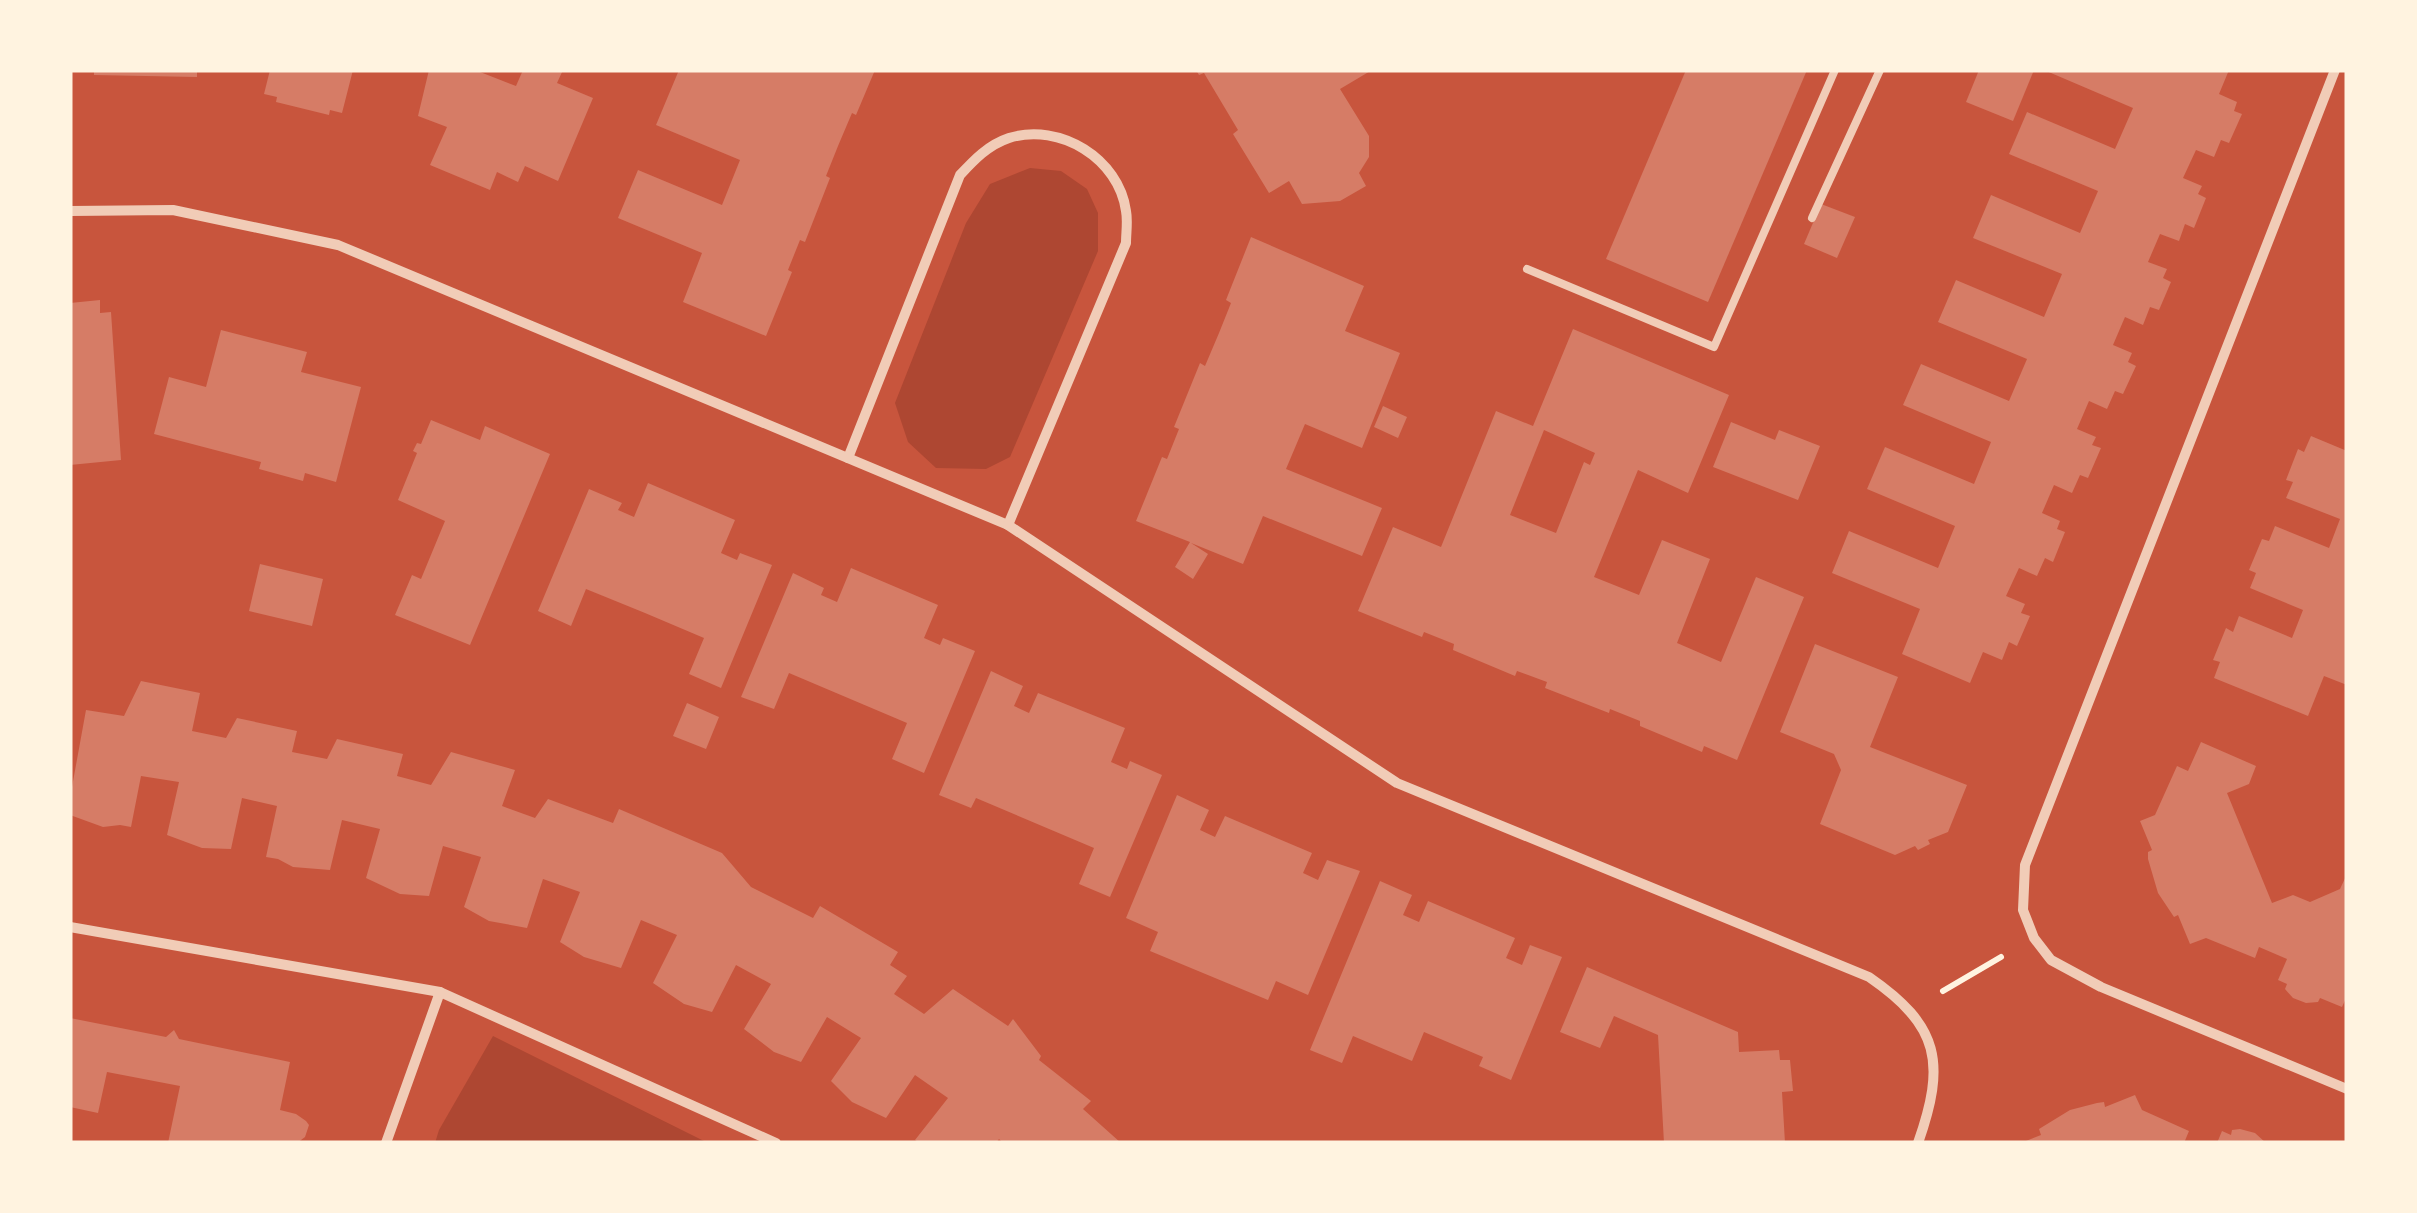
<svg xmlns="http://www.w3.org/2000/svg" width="2417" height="1213" font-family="'Exo 2',sans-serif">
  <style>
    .green { fill: #ae4732 }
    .building { fill: #d67c66; fill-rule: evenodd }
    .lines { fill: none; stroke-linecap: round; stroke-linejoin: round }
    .path { stroke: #fff3e0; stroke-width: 6 }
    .service { stroke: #f1ccb7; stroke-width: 8 }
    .minor { stroke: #f1ccb7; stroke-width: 10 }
  </style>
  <rect width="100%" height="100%" fill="#c8553d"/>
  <g class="green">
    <path d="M1030,168L1061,171L1087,189L1098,213V251L1010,457L986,469L936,468L908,442L895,403L966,223L990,184Z"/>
    <path d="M493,1036L708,1143H435L439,1130Z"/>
  </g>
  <g class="building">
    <path d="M94,70H197V77L94,75Z"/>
    <path d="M270,70H353L342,113L330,110L329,115L276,102L277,97L264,94Z"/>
    <path d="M429,70H475L516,86L523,70H563L557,83L593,98L558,181L525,166L518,182L497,172L490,190L430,165L447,127L418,116Z"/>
    <path d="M679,70H875L856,115L852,113L838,146L826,176L830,178L805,242L800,240L788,270L792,272L766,336L683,302L702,253L618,218L638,170L722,205L740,160L656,125Z"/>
    <path d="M1196,70H1372L1340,89L1369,136V157L1359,173L1366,186L1340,201L1302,204L1289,181L1269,193L1233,134L1238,130L1204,73L1199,75Z"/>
    <path d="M1686,70H1807L1708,302L1606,259Z"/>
    <path d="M1979,70H2034L2013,121L1966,102Z"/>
    <path d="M2044,70H2229L2219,94L2237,102L2234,111L2242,114L2229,143L2221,140L2214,157L2196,150L2183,178L2202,186L2198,194L2206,198L2194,228L2185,224L2179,241L2160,234L2148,262L2167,269L2163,278L2171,282L2159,310L2150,307L2143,325L2125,317L2113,345L2132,353L2128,362L2136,366L2123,394L2115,391L2107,409L2089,401L2077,429L2096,437L2092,445L2101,448L2088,478L2080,475L2072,493L2054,485L2042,513L2060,521L2057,529L2065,532L2053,562L2045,558L2037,576L2019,568L2006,596L2025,604L2021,613L2030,616L2017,646L2009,642L2002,660L1983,652L1970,683L1902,654L1920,609L1832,573L1849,531L1938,568L1955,526L1867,489L1885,447L1974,484L1991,442L1903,405L1921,364L2009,401L2027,359L1938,322L1956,280L2044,317L2062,274L1973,238L1991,195L2080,233L2098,191L2009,154L2027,112L2115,149L2133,108Z"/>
    <path d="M1821,204L1855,217L1837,258L1804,244Z"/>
    <path d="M1251,237L1364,286L1345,331L1400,353L1362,448L1305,424L1286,469L1382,508L1362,556L1263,516L1243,564L1191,543L1208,554L1193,579L1175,567L1190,542L1136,521L1162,457L1167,459L1179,429L1174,427L1200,363L1205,366L1219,333L1231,303L1226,300Z"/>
    <path d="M100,300V313L111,312L121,460L70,465V303Z"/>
    <path d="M1573,329L1729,395L1688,493L1638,470L1594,577L1639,595L1662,540L1710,559L1677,643L1721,662L1756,577L1804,597L1737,760L1704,746L1702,752L1640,726V721L1610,709L1609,713L1545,688L1547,682L1517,671L1515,676L1453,650L1454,644L1424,632L1422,637L1358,611L1393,527L1441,547L1496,411L1533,426ZM1544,430L1595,453L1590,465L1584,462L1556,533L1510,515Z"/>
    <path d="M221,330L307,352L301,372L361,387L336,482L305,473L303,481L259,469L261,462L154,434L169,377L206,387Z"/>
    <path d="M1383,406L1407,417L1398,438L1374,427Z"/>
    <path d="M431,420L480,440L485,426L550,454L470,645L395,615L412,575L421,579L445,521L398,500L417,453L413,451L417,443L421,444Z"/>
    <path d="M1731,422L1775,440L1779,430L1820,446L1798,500L1713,467Z"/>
    <path d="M2311,436L2347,451V685L2324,676L2308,716L2214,678L2220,662L2213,660L2226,628L2233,632L2239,616L2292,638L2303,610L2250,588L2256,573L2249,570L2262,539L2269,541L2275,526L2329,548L2340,519L2286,498L2293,482L2286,480L2298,449L2304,452Z"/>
    <path d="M648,483L735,520L721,553L737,560L740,553L772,565L721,688L689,674L704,638L645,613L586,589L571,626L538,611L589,489L622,503L618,510L634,517Z"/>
    <path d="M260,564L323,579L312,626L249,611Z"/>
    <path d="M851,568L938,605L924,638L940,645L943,638L975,651L924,773L892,759L907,723L789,673L774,709L741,697L793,573L824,588L821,595L837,602Z"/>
    <path d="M1815,644L1898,677L1870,747L1967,785L1948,832L1928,840L1930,844L1918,850L1915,846L1895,855L1820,824L1841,770L1834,754L1780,732Z"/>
    <path d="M991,671L1023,686L1014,706L1029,713L1038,693L1125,728L1111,762L1127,769L1130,761L1162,775L1110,897L1079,884L1094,848L976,798L971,808L939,795Z"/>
    <path d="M141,681L200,693L192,731L226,738L237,718L297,731L292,752L327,759L337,739L403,754L397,776L431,785L451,752L515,770L502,806L535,818L548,799L613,823L619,809L722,853L751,887L813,918L820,906L898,952L890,965L907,976L894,994L924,1014L953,989L1008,1026L1013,1019L1041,1056L1039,1060L1091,1101L1083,1109L1121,1143H1003L999,1139L996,1143H920L915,1140L948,1098L915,1075L886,1118L852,1102L831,1081L861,1038L827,1017L801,1062L774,1052L744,1029L771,984L736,965L712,1012L684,1004L653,983L677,935L641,920L621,968L584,957L560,942L580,892L543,879L527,928L489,921L464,907L481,857L443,846L429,896L400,894L366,878L380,829L342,820L330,870L293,867L278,859L266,857L277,806L242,798L231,849L202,848L167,835L179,782L141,776L131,827L120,825L103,827L70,815V798L86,710L124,716Z"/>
    <path d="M687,703L719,717L706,749L673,736Z"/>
    <path d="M2201,742L2256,766L2249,784L2227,793L2272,903L2293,895L2310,902L2340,889L2347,874V996L2342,1007L2320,998L2318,1002L2306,1003L2293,998L2285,989L2287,984L2278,980L2287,959L2259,947L2255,958L2206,938L2190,944L2178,915L2174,917L2158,893L2148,859V852L2152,850L2140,821L2155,815L2177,766L2188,771Z"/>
    <path d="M1177,795L1209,810L1200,830L1215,837L1225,816L1312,853L1303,873L1318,880L1327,860L1360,871L1308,995L1276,981L1268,1000L1150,951L1158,932L1126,918Z"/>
    <path d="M1380,881L1412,895L1403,915L1419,922L1428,901L1515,938L1506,958L1522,965L1530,945L1562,957L1511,1080L1479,1066L1483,1057L1424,1032L1412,1061L1353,1036L1342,1063L1310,1050Z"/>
    <path d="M1587,967L1738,1032L1739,1052L1779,1050L1780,1060H1790L1793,1091L1782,1092L1785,1143H1664L1658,1035L1614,1016L1600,1048L1560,1032Z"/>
    <path d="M70,1018L166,1037L174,1030L179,1039L290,1062L280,1110L296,1114L306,1121L309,1125L305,1137L297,1143H168L180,1086L107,1072L98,1113L70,1107Z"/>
    <path d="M2135,1095L2142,1110L2189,1131L2184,1143H2021L2041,1135L2039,1129L2070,1110L2097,1103L2104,1102L2105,1107Z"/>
    <path d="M2240,1129L2255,1133L2266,1143H2217L2222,1131L2231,1135L2232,1130Z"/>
  </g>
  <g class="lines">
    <path class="path" d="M1943,991L2001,957"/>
    <g class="service">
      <path d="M1812,218L1880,70"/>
      <path d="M1527,269L1714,347L1835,70"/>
    </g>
    <g class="minor">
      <path d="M2335,70L2025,865L2023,910L2034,938L2051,960L2101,987L2347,1089"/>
      <path d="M70,211L173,210L338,245L1008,525L1397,783L1869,977C1940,1026 1946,1063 1918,1143"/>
      <path d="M848,458L960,175C974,160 988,145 1009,138C1060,122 1119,159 1126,211C1128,221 1126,233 1126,243L1008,525"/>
      <path d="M70,927L440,992L776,1143"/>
      <path d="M386,1143L440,992"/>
    </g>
  </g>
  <rect width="2417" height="1213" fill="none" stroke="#fff3e0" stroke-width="145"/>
</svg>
